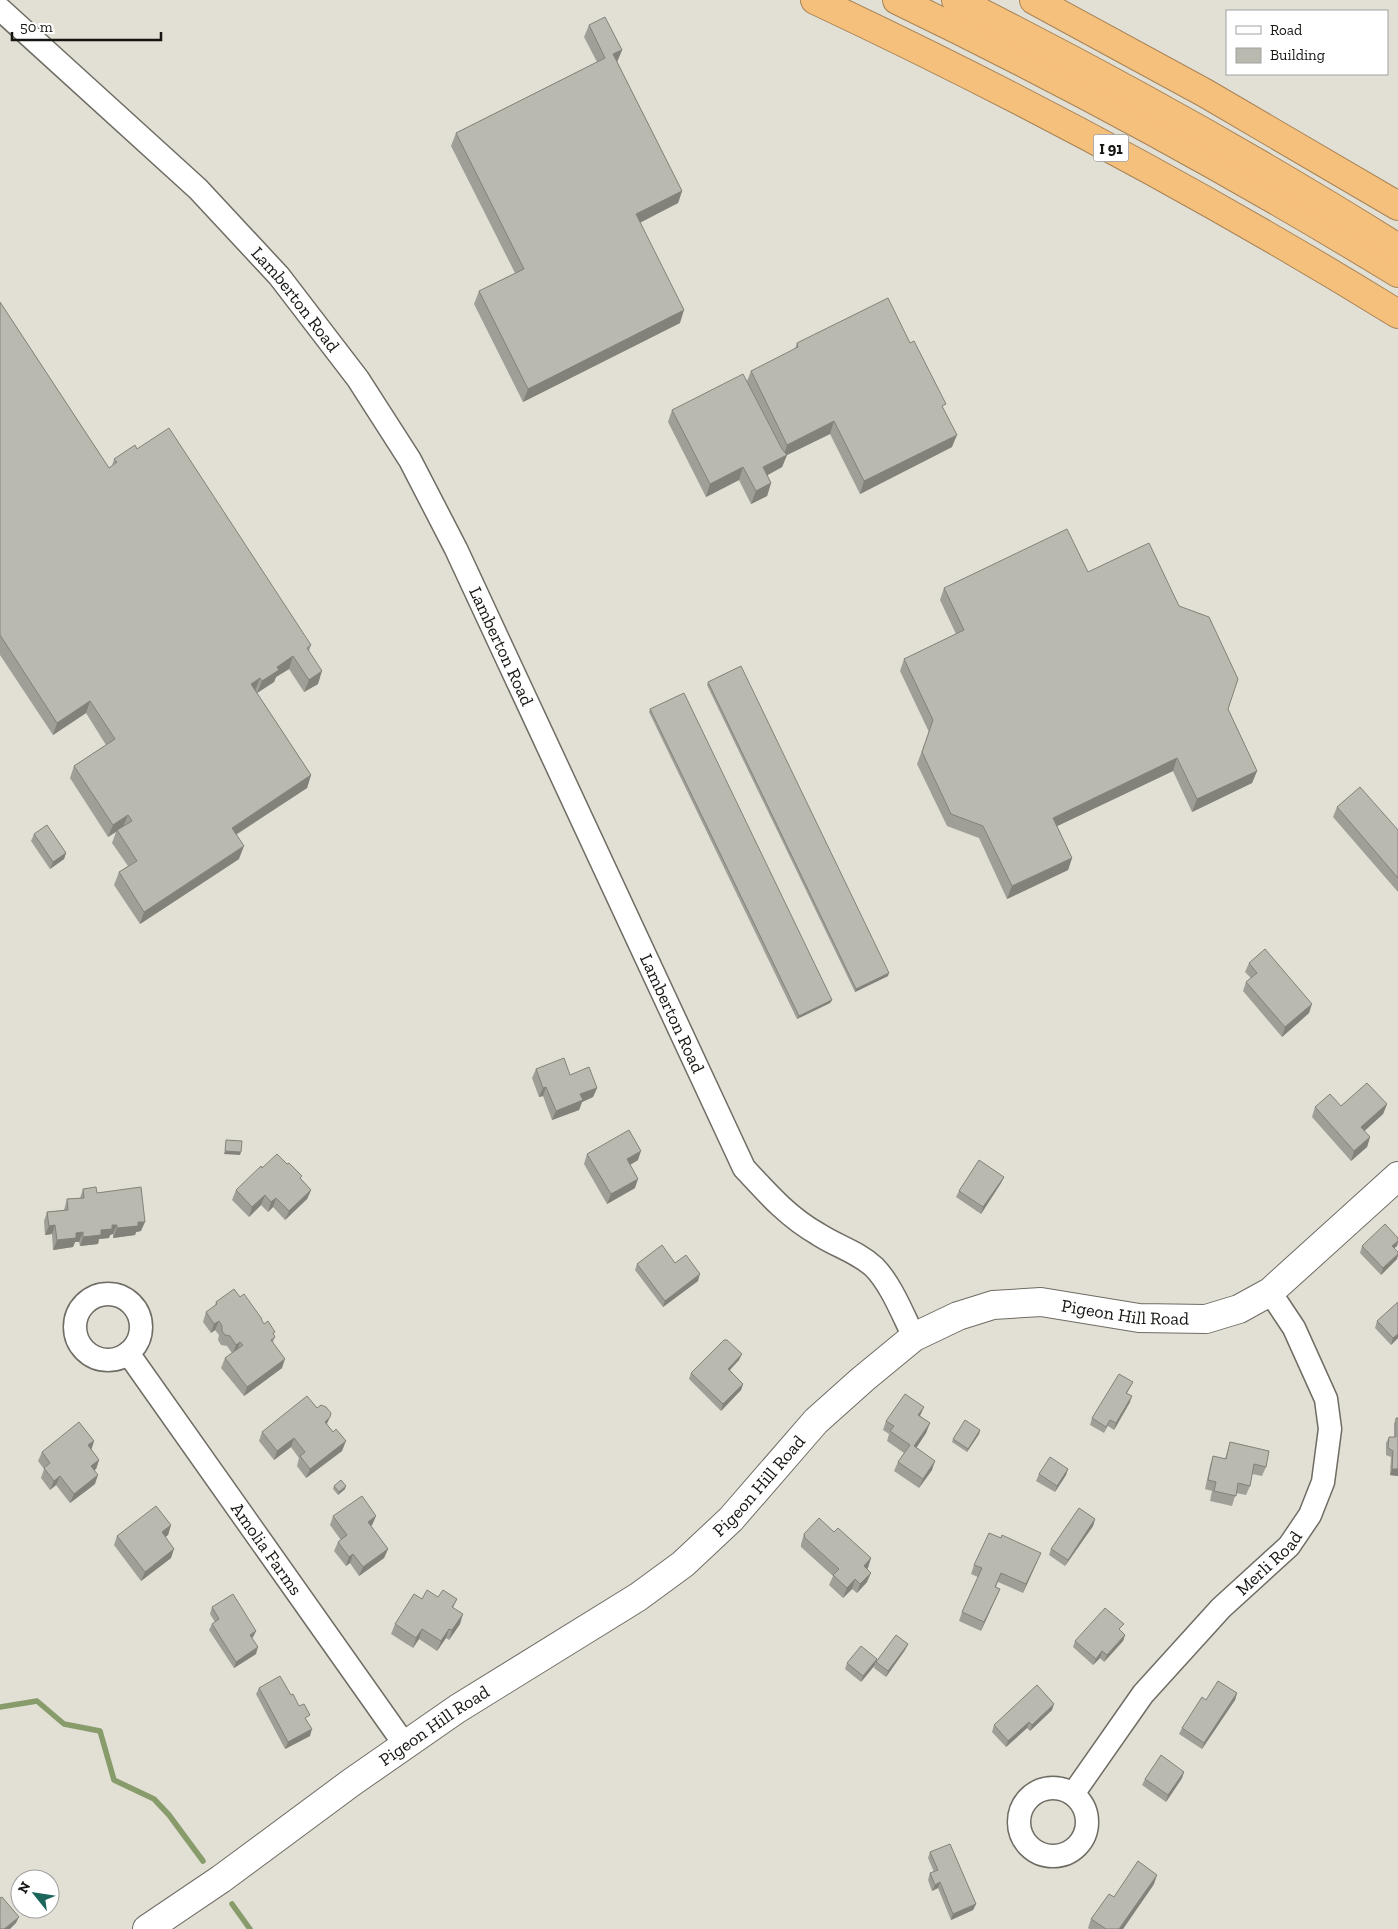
<svg xmlns="http://www.w3.org/2000/svg" width="1398" height="1929" font-family="'Zilla Slab',serif">
  <style>
    .lines { fill: none; stroke-linecap: round; stroke-linejoin: round }
    .stream { stroke: #879b6b; stroke-width: 5.5 }
    .minor-casing { stroke: #6f6c64; stroke-width: 25 }
    .tertiary-casing { stroke: #6f6c64; stroke-width: 30 }
    .motorway-casing { stroke: #a78457; stroke-width: 30 }
    .minor { stroke: #fff; stroke-width: 22 }
    .tertiary { stroke: #fff; stroke-width: 28 }
    .motorway { stroke: #f5bf7c; stroke-width: 28 }
    .wall { fill: #9f9f97 }
    .shaded-wall { fill: #82827b }
    .building { fill: #b9b9b0; stroke: #82827b }
    .labels { text-anchor: middle; stroke-width: 4; stroke-linejoin: round; paint-order: stroke }
    .shield { fill: #fff; stroke: #5c5b58; stroke-width: 1 }
    .shield-label { font-size: 16px; font-weight: bold; fill: #161511 }
    .street-label { font-size: 18px; fill: #161511; stroke: #fff }
  </style>
  <rect width="100%" height="100%" fill="#e2dfd5"/>
  <g class="lines">
    <g class="stream">
      <path d="M0,1707L37,1701L64,1724L100,1731L114,1780L154,1799L169,1815L203,1861"/>
      <path d="M232,1904L250,1929"/>
    </g>
    <defs>
      <g id="minor">
        <path id="s1" d="M0,9L198,189L279,276L358,379L410,460L456,549L744,1168C767,1193 788,1217 818,1234C836,1246 858,1252 874,1267C891,1284 903,1315 914,1337"/>
        <circle cx="108" cy="1327" r="33"/>
        <path id="s2" d="M128,1353L405,1745"/>
        <circle cx="1053" cy="1822" r="34"/>
        <path id="s3" d="M1073,1794L1143,1694L1221,1608L1289,1546L1310,1515L1323,1482L1330,1429L1326,1399L1294,1328L1270,1292"/>
      </g>
      <g id="tertiary">
        <path id="s4" d="M147,1929L221,1879L352,1782L457,1709L638,1597L683,1564L731,1519L816,1421L863,1379L914,1337L958,1316L993,1305L1041,1302L1139,1318L1206,1319L1239,1309L1270,1292L1398,1176"/>
      </g>
      <g id="motorway">
        <path d="M815,0C1015,94 1210,198 1398,314"/>
        <path d="M897,0C1069,83 1236,174 1398,273"/>
        <path d="M956,0C1107,76 1255,158 1398,248"/>
        <path d="M1034,0L1205,93L1398,206"/>
      </g>
    </defs>
    <use href="#minor" class="minor-casing"/>
    <use href="#tertiary" class="tertiary-casing"/>
    <use href="#motorway" class="motorway-casing"/>
    <use href="#minor" class="minor"/>
    <use href="#tertiary" class="tertiary"/>
    <use href="#motorway" class="motorway"/>
  </g>
  <g class="wall">
    <path d="M589,25L622,50L617,62L682,191L678,203L640,222L680,323L523,402L474,304L479,291L515,273L451,146L456,133L597,62L584,37Z"/>
    <path d="M0,302L109,468L112,466L114,459L137,449L311,645L309,651L318,684L304,692L289,669L276,677L274,682L257,693L311,775L307,788L236,835L239,859L140,924L114,885L119,872L128,866L112,843L116,832L108,837L70,778L74,766L106,745L86,713L53,735L0,655Z"/>
    <path d="M797,343L944,410L952,447L860,494L830,434L787,455L782,467L767,475L771,483L767,496L751,504L739,480L706,497L668,422L672,410L747,381L751,371L795,349Z"/>
    <path d="M1088,572L1228,709L1257,771L1252,783L1192,812L1173,771L1057,826L1072,858L1068,870L1007,899L979,838L947,826L917,764L929,732L900,671L904,659L956,634L940,600L944,588Z"/>
    <path d="M708,682L888,976L855,992L707,685Z"/>
    <path d="M650,709L832,1000L830,1003L797,1019L649,712Z"/>
    <path d="M1337,807L1398,830V892L1333,817Z"/>
    <path d="M34,834L66,853L64,859L50,869L31,841Z"/>
    <path d="M1249,963L1309,1013L1282,1037L1243,991L1246,982L1251,978L1245,972Z"/>
    <path d="M536,1069L570,1075L597,1088L593,1097L582,1102L579,1110L552,1120L543,1096L539,1097L532,1078Z"/>
    <path d="M1387,1104L1383,1114L1364,1131L1370,1137L1367,1147L1351,1161L1312,1117L1315,1107Z"/>
    <path d="M587,1154L638,1160L630,1165L635,1188L607,1204L584,1164Z"/>
    <path d="M262,1168L301,1179L311,1190L307,1199L285,1220L273,1207L268,1212L261,1205L249,1217L232,1200L236,1190Z"/>
    <path d="M1004,1177L1001,1183L981,1214L956,1197L959,1191Z"/>
    <path d="M83,1189L97,1193L141,1231L136,1232L135,1235L113,1238V1234L110,1235L109,1238L99,1239L98,1244L80,1246L79,1242H75L73,1247L53,1250L52,1234L45,1235L44,1221L47,1212L64,1210L67,1199L80,1198Z"/>
    <path d="M1398,1238V1243L1397,1246L1394,1248L1398,1252V1256L1397,1259L1381,1275L1360,1253L1362,1246Z"/>
    <path d="M675,1263L698,1281L663,1307L635,1270L637,1264Z"/>
    <path d="M240,1297L275,1337L273,1342L282,1368L244,1396L221,1368L225,1358L232,1353L227,1346L221,1345L218,1340L219,1335L215,1330L211,1333L203,1322L206,1312L215,1306L216,1302Z"/>
    <path d="M1398,1303V1338L1391,1345L1375,1328L1377,1321Z"/>
    <path d="M739,1360L730,1370L743,1384L741,1390L721,1411L689,1379L691,1373Z"/>
    <path d="M1133,1382L1130,1388L1127,1393L1130,1402L1114,1430L1108,1426L1104,1433L1090,1425L1092,1418Z"/>
    <path d="M920,1416L930,1423L926,1433L916,1448L932,1470L919,1488L894,1471L898,1462L904,1453L887,1441L889,1434L883,1430L886,1421Z"/>
    <path d="M1396,1418L1398,1476L1390,1475L1391,1457L1386,1455V1443L1389,1437H1394V1424Z"/>
    <path d="M327,1424L342,1451L306,1478L297,1466L299,1458L291,1447L274,1460L259,1441L262,1432Z"/>
    <path d="M980,1430L979,1434L967,1452L952,1442L953,1439Z"/>
    <path d="M94,1441L91,1449L99,1460L96,1469L94,1470L95,1484L70,1503L56,1485L50,1490L41,1478L44,1469L38,1461L42,1452Z"/>
    <path d="M1230,1442L1266,1467L1262,1476L1252,1474L1250,1486L1246,1495L1236,1493L1232,1506L1210,1501L1212,1491L1205,1489L1210,1466L1213,1456L1225,1459Z"/>
    <path d="M1068,1469L1066,1475L1055,1492L1036,1481L1039,1474Z"/>
    <path d="M334,1486L345,1489L338,1495L333,1489Z"/>
    <path d="M333,1516H376L372,1525L371,1526L388,1549L384,1558L359,1576L350,1563L346,1566L334,1551L338,1542L341,1540L330,1525Z"/>
    <path d="M1095,1519L1093,1526L1065,1566L1049,1555L1051,1549Z"/>
    <path d="M171,1525L168,1535L165,1537L171,1558L141,1581L114,1545L117,1536Z"/>
    <path d="M834,1532L871,1558L867,1569V1582L857,1593L852,1589L843,1598L829,1585L833,1576L801,1547V1544L804,1534Z"/>
    <path d="M1037,1562L1023,1593L998,1582L996,1587L1000,1589L996,1598L981,1631L959,1621L962,1612L978,1577L971,1574L974,1565Z"/>
    <path d="M438,1597L457,1599L453,1608L460,1624L449,1640L446,1638L437,1651L419,1639L413,1648L391,1634L395,1624L422,1599Z"/>
    <path d="M212,1607L256,1631L253,1637L252,1638L256,1654L234,1668L209,1630L212,1624L215,1622L210,1614Z"/>
    <path d="M1121,1631L1125,1635L1123,1641L1104,1662L1100,1658L1093,1665L1073,1647L1075,1641Z"/>
    <path d="M908,1644L905,1650L886,1677L874,1668L876,1662Z"/>
    <path d="M847,1663L875,1665L861,1682L845,1669Z"/>
    <path d="M259,1688L291,1695L307,1721L310,1736L285,1749L256,1694Z"/>
    <path d="M1237,1693L1235,1700L1202,1749L1179,1734L1182,1728L1206,1700Z"/>
    <path d="M1052,1710L1030,1731L1027,1728L1006,1747L992,1732L994,1725Z"/>
    <path d="M1184,1772L1182,1778L1166,1802L1142,1785L1145,1779Z"/>
    <path d="M930,1852L976,1904L973,1910L951,1920L938,1888L932,1891L928,1880L930,1873L934,1872L928,1858Z"/>
    <path d="M1154,1884L1123,1929H1089L1088,1928L1091,1919L1114,1897Z"/>
  </g>
  <g class="shaded-wall">
    <path d="M622,50L617,62L613,54Z"/>
    <path d="M682,191L678,203L632,227L636,214Z"/>
    <path d="M684,310L680,323L523,402L528,389Z"/>
    <path d="M834,421L830,434L787,455L782,467L759,480L763,467L783,457L787,445Z"/>
    <path d="M957,435L952,447L860,494L864,481Z"/>
    <path d="M743,467L739,480L706,497L710,484Z"/>
    <path d="M771,483L767,496L751,504L756,491Z"/>
    <path d="M293,656L289,669L276,677L274,682L257,693L262,681L277,667Z"/>
    <path d="M322,671L318,684L304,692L309,680Z"/>
    <path d="M260,678L255,691L251,684Z"/>
    <path d="M90,701L86,713L53,735L57,723Z"/>
    <path d="M1177,758L1173,771L1049,830L1053,818Z"/>
    <path d="M1257,771L1252,783L1192,812L1197,799Z"/>
    <path d="M311,775L307,788L227,840L232,828Z"/>
    <path d="M128,815L123,827L108,837L113,825Z"/>
    <path d="M244,846L239,859L140,924L144,912Z"/>
    <path d="M66,853L64,859L50,869L53,862Z"/>
    <path d="M1072,858L1068,870L1007,899L1012,886Z"/>
    <path d="M889,973L888,976L855,992L856,989Z"/>
    <path d="M832,1000L830,1003L797,1019L799,1016Z"/>
    <path d="M1312,1004L1309,1013L1282,1037L1285,1027Z"/>
    <path d="M546,1087L543,1096L539,1097L543,1088Z"/>
    <path d="M597,1088L593,1097L582,1102L579,1110L552,1120L556,1111L580,1094Z"/>
    <path d="M1387,1104L1383,1114L1358,1137L1361,1127Z"/>
    <path d="M1370,1137L1367,1147L1351,1161L1354,1151Z"/>
    <path d="M225,1151L241,1152L240,1155L224,1154Z"/>
    <path d="M641,1151L638,1160L623,1169L627,1159Z"/>
    <path d="M1004,1177L1001,1183L981,1214L983,1207Z"/>
    <path d="M638,1179L635,1188L607,1204L611,1194Z"/>
    <path d="M311,1190L307,1199L285,1220L289,1211Z"/>
    <path d="M265,1195L261,1205L249,1217L252,1207Z"/>
    <path d="M276,1198L273,1207L268,1212L271,1202Z"/>
    <path d="M138,1222H145L141,1231L136,1232L135,1235L113,1238L117,1228Z"/>
    <path d="M55,1225L52,1234L45,1235L49,1226Z"/>
    <path d="M112,1225H117L113,1234L110,1235L109,1238L99,1239L98,1244L80,1246L83,1237Z"/>
    <path d="M83,1232L79,1242H75L73,1247L53,1250L57,1240L76,1233Z"/>
    <path d="M1398,1241L1397,1246L1390,1252L1392,1246Z"/>
    <path d="M1398,1254L1397,1259L1381,1275L1383,1268Z"/>
    <path d="M700,1274L698,1281L663,1307L665,1301Z"/>
    <path d="M219,1321L215,1330L211,1333L214,1324Z"/>
    <path d="M1398,1334V1338L1391,1345L1393,1338Z"/>
    <path d="M240,1342L237,1351L233,1354L236,1345Z"/>
    <path d="M742,1354L739,1360L725,1375L728,1369Z"/>
    <path d="M285,1359L282,1368L244,1396L247,1387Z"/>
    <path d="M743,1384L741,1390L721,1411L723,1404Z"/>
    <path d="M1132,1396L1130,1402L1114,1430L1116,1423Z"/>
    <path d="M924,1407L920,1416L915,1424L918,1415Z"/>
    <path d="M330,1417L326,1426L325,1422Z"/>
    <path d="M930,1423L926,1433L911,1456L914,1446Z"/>
    <path d="M980,1430L979,1434L967,1452L968,1449Z"/>
    <path d="M294,1438L291,1447L274,1460L277,1451Z"/>
    <path d="M94,1441L91,1451L88,1445Z"/>
    <path d="M346,1441L342,1451L306,1478L310,1469Z"/>
    <path d="M99,1460L96,1469L88,1475L91,1466Z"/>
    <path d="M935,1461L932,1470L919,1488L923,1479Z"/>
    <path d="M1068,1469L1066,1475L1055,1492L1057,1486Z"/>
    <path d="M1392,1469H1398V1476L1390,1475Z"/>
    <path d="M98,1475L95,1484L70,1503L74,1494Z"/>
    <path d="M60,1476L56,1485L50,1490L54,1481Z"/>
    <path d="M346,1486L345,1489L338,1495L339,1492Z"/>
    <path d="M376,1516L372,1525L364,1531L368,1522Z"/>
    <path d="M1095,1519L1093,1526L1065,1566L1068,1560Z"/>
    <path d="M171,1525L168,1535L159,1542L162,1532Z"/>
    <path d="M174,1549L171,1558L141,1581L145,1572Z"/>
    <path d="M388,1549L384,1558L359,1576L363,1567Z"/>
    <path d="M1041,1553L1037,1562L1023,1593L1026,1584Z"/>
    <path d="M353,1554L350,1563L346,1566L349,1557Z"/>
    <path d="M871,1558L868,1568L861,1576L864,1566Z"/>
    <path d="M871,1573L867,1582L857,1593L860,1584Z"/>
    <path d="M855,1579L852,1589L843,1598L847,1588Z"/>
    <path d="M1000,1589L996,1598L981,1631L984,1622Z"/>
    <path d="M463,1614L460,1624L449,1640L452,1630Z"/>
    <path d="M422,1629L419,1639L413,1648L416,1638Z"/>
    <path d="M449,1629L446,1638L437,1651L441,1641Z"/>
    <path d="M256,1631L253,1637L247,1641L250,1635Z"/>
    <path d="M1125,1635L1123,1641L1104,1662L1107,1655Z"/>
    <path d="M908,1644L905,1650L886,1677L888,1671Z"/>
    <path d="M258,1647L256,1654L234,1668L236,1662Z"/>
    <path d="M1102,1651L1100,1658L1093,1665L1096,1659Z"/>
    <path d="M877,1659L875,1665L861,1682L863,1676Z"/>
    <path d="M1237,1693L1235,1700L1202,1749L1204,1743Z"/>
    <path d="M1054,1704L1052,1710L1030,1731L1032,1725Z"/>
    <path d="M1029,1722L1027,1728L1006,1747L1008,1741Z"/>
    <path d="M312,1729L310,1736L285,1749L288,1742Z"/>
    <path d="M1184,1772L1182,1778L1166,1802L1168,1795Z"/>
    <path d="M1157,1875L1154,1884L1123,1929H1119Z"/>
    <path d="M940,1882L938,1888L932,1891L935,1885Z"/>
    <path d="M976,1904L973,1910L951,1920L953,1914Z"/>
    <path d="M19,1917L16,1923L10,1929H4Z"/>
  </g>
  <g class="building">
    <path d="M605,17L622,50L613,54L682,191L636,214L684,310L528,389L479,291L524,269L456,133L605,58L589,25Z"/>
    <path d="M888,298L910,343L914,341L946,404L942,406L957,435L864,481L834,421L787,445L751,371L798,347L797,343Z"/>
    <path d="M0,302L109,468L117,462L114,459L135,445L137,449L169,428L311,645L307,648L322,671L309,680L293,656L277,667L279,670L262,681L260,678L251,684L311,775L232,828L244,846L144,912L119,872L137,861L117,830L132,821L128,815L113,825L74,766L115,739L90,701L57,723L0,635Z"/>
    <path d="M743,374L782,449L787,455L763,467L771,483L756,491L743,467L710,484L672,410Z"/>
    <path d="M1067,529L1088,572L1149,543L1179,606L1209,617L1238,679L1228,709L1257,771L1197,799L1177,758L1053,818L1072,858L1012,886L983,826L951,814L922,752L933,720L904,659L964,630L944,588Z"/>
    <path d="M741,666L889,973L856,989L708,682Z"/>
    <path d="M684,693L832,1000L799,1016L650,709Z"/>
    <path d="M1360,787L1398,830V878L1337,807Z"/>
    <path d="M47,825L66,853L53,862L34,834Z"/>
    <path d="M1265,949L1312,1004L1285,1027L1246,982L1257,973L1249,963Z"/>
    <path d="M564,1058L570,1075L589,1067L597,1088L580,1094L583,1100L556,1111L546,1087L543,1088L536,1069Z"/>
    <path d="M1367,1083L1387,1104L1361,1127L1370,1137L1354,1151L1315,1107L1330,1094L1341,1106Z"/>
    <path d="M629,1130L641,1151L627,1159L638,1179L611,1194L587,1154Z"/>
    <path d="M226,1140L242,1141L241,1152L225,1151Z"/>
    <path d="M277,1154L287,1164L289,1163L302,1176L300,1178L311,1190L289,1211L276,1198L271,1202L265,1195L252,1207L236,1190L261,1166L262,1168Z"/>
    <path d="M979,1160L1004,1177L983,1207L959,1191Z"/>
    <path d="M96,1187L97,1193L141,1187L145,1222H138V1226L117,1228V1225H112V1229L101,1230V1235L83,1237V1232L76,1233V1238L57,1240L55,1225L49,1226L47,1212L68,1210L67,1199L84,1198L83,1189Z"/>
    <path d="M1385,1224L1398,1238V1241L1392,1246L1398,1252V1254L1383,1268L1362,1246Z"/>
    <path d="M662,1245L675,1263L686,1255L700,1274L665,1301L637,1264Z"/>
    <path d="M234,1289L240,1297L244,1294L262,1319H261L264,1324L268,1321L275,1332L273,1333L275,1337L271,1340L285,1359L247,1387L225,1358L243,1345L240,1342L236,1345L230,1336L225,1335L222,1331V1326L219,1321L214,1324L206,1312L217,1304L216,1302Z"/>
    <path d="M1398,1302V1334L1393,1338L1377,1321Z"/>
    <path d="M724,1340H727L742,1354L728,1369L743,1384L723,1404L691,1373Z"/>
    <path d="M1119,1374L1133,1382L1126,1393L1132,1396L1116,1423L1110,1420L1106,1427L1092,1418Z"/>
    <path d="M905,1394L924,1407L918,1415L930,1423L914,1446L935,1461L923,1479L898,1462L910,1445L890,1431L894,1426L886,1421Z"/>
    <path d="M307,1396L317,1408L321,1405L326,1407L331,1413L330,1417L325,1422L333,1432L336,1429L346,1441L310,1469L300,1456L305,1452L294,1438L277,1451L262,1432Z"/>
    <path d="M1396,1418H1398V1469H1392L1393,1451L1388,1448L1389,1437H1396Z"/>
    <path d="M965,1420L980,1430L968,1449L953,1439Z"/>
    <path d="M79,1422L94,1441L88,1445L99,1460L91,1466L98,1475L74,1494L60,1476L54,1481L44,1468L50,1463L42,1452Z"/>
    <path d="M1230,1442L1269,1451L1266,1467L1254,1464L1250,1486L1238,1483L1236,1496L1214,1491L1216,1482L1208,1480L1213,1456L1226,1459Z"/>
    <path d="M1050,1457L1068,1469L1057,1486L1039,1474Z"/>
    <path d="M341,1480L346,1486L339,1492L334,1486Z"/>
    <path d="M362,1496L376,1516L368,1522L388,1549L363,1567L353,1554L349,1557L338,1542L347,1535L333,1516Z"/>
    <path d="M156,1506L171,1525L162,1532L174,1549L145,1572L117,1536Z"/>
    <path d="M1079,1508L1095,1519L1068,1560L1051,1549Z"/>
    <path d="M819,1518L834,1532L838,1528L871,1558L864,1566L871,1573L860,1584L855,1579L847,1588L833,1575L839,1569L805,1538L804,1534Z"/>
    <path d="M989,1533L1001,1538L1002,1535L1041,1553L1026,1584L1001,1573L995,1587L1000,1589L984,1622L962,1612L982,1568L974,1565Z"/>
    <path d="M427,1590L438,1597L443,1590L457,1599L452,1607L463,1614L452,1630L449,1629L441,1641L422,1629L416,1638L395,1624L414,1594L422,1599Z"/>
    <path d="M233,1594L256,1631L250,1635L258,1647L236,1662L212,1624L219,1619L212,1607Z"/>
    <path d="M1105,1608L1124,1624L1119,1629L1125,1635L1107,1655L1102,1651L1096,1659L1075,1641Z"/>
    <path d="M896,1635L908,1644L888,1671L876,1662Z"/>
    <path d="M861,1646L877,1659L863,1676L847,1663Z"/>
    <path d="M280,1676L291,1695L293,1694L299,1706L304,1704L310,1715L305,1718L312,1729L288,1742L259,1688Z"/>
    <path d="M1218,1681L1237,1693L1204,1743L1182,1728L1202,1697L1206,1700Z"/>
    <path d="M1037,1685L1054,1704L1032,1725L1029,1722L1008,1741L994,1725Z"/>
    <path d="M1161,1755L1184,1772L1168,1795L1145,1779Z"/>
    <path d="M950,1844L976,1904L953,1914L940,1882L935,1885L930,1873L938,1870L930,1852Z"/>
    <path d="M1138,1861L1157,1875L1119,1929H1106L1091,1919L1109,1894L1114,1897Z"/>
    <path d="M2,1897L19,1917L4,1929H0V1898Z"/>
  </g>
  <g class="labels">
    <rect class="shield" x="1093.5" y="134.5" width="35" height="27" rx="4"/>
    <g class="shield-label">
      <text x="1111" y="154">I 91</text>
    </g>
    <g class="street-label">
      <text dy="6" stroke="none"><textPath href="#s1" startOffset="415">Lamberton Road</textPath></text>
      <text dy="6" stroke="none"><textPath href="#s1" startOffset="820">Lamberton Road</textPath></text>
      <text dy="6" stroke="none"><textPath href="#s1" startOffset="1225">Lamberton Road</textPath></text>
      <text dy="6" stroke="none"><textPath href="#s4" startOffset="1192">Pigeon Hill Road</textPath></text>
      <text dy="6" stroke="none"><textPath href="#s4" startOffset="758">Pigeon Hill Road</textPath></text>
      <text dy="6" stroke="none"><textPath href="#s2" startOffset="240">Amolia Farms</textPath></text>
      <text dy="6" stroke="none"><textPath href="#s3" startOffset="304">Merli Road</textPath></text>
      <text dy="6" stroke="none"><textPath href="#s4" startOffset="352">Pigeon Hill Road</textPath></text>
    </g>
  </g>
  <rect x="1226" y="10" width="162" height="65" fill="#ffffff" stroke="#a2a1a0"/>
  <rect x="1236" y="26" width="25" height="8" fill="#ffffff" stroke="#a2a1a0"/>
  <text x="1270" y="35" font-size="15" fill="#161511">Road</text>
  <rect x="1236" y="48" width="25" height="15" fill="#b9b9b0" stroke="#a2a1a0"/>
  <text x="1270" y="60" font-size="15" fill="#161511">Building</text>
  <g transform="translate(35 1894) rotate(300)"><circle r="24" fill="#ffffff" stroke="#a2a1a0"/>
  <path d="M0-4L9 19L0 12L-9 19Z" fill="#1b655b"/>
  <text y="-8" font-size="14" font-weight="bold" text-anchor="middle" fill="#161511">N</text>
  </g>
  <path d="M12 32v8h149v-8" fill="none" stroke="#161511" stroke-width="2.5"/>
  <text x="20" y="32" font-size="15" fill="#161511" stroke="#ffffff" stroke-width="4" paint-order="stroke">50 m</text>
</svg>
